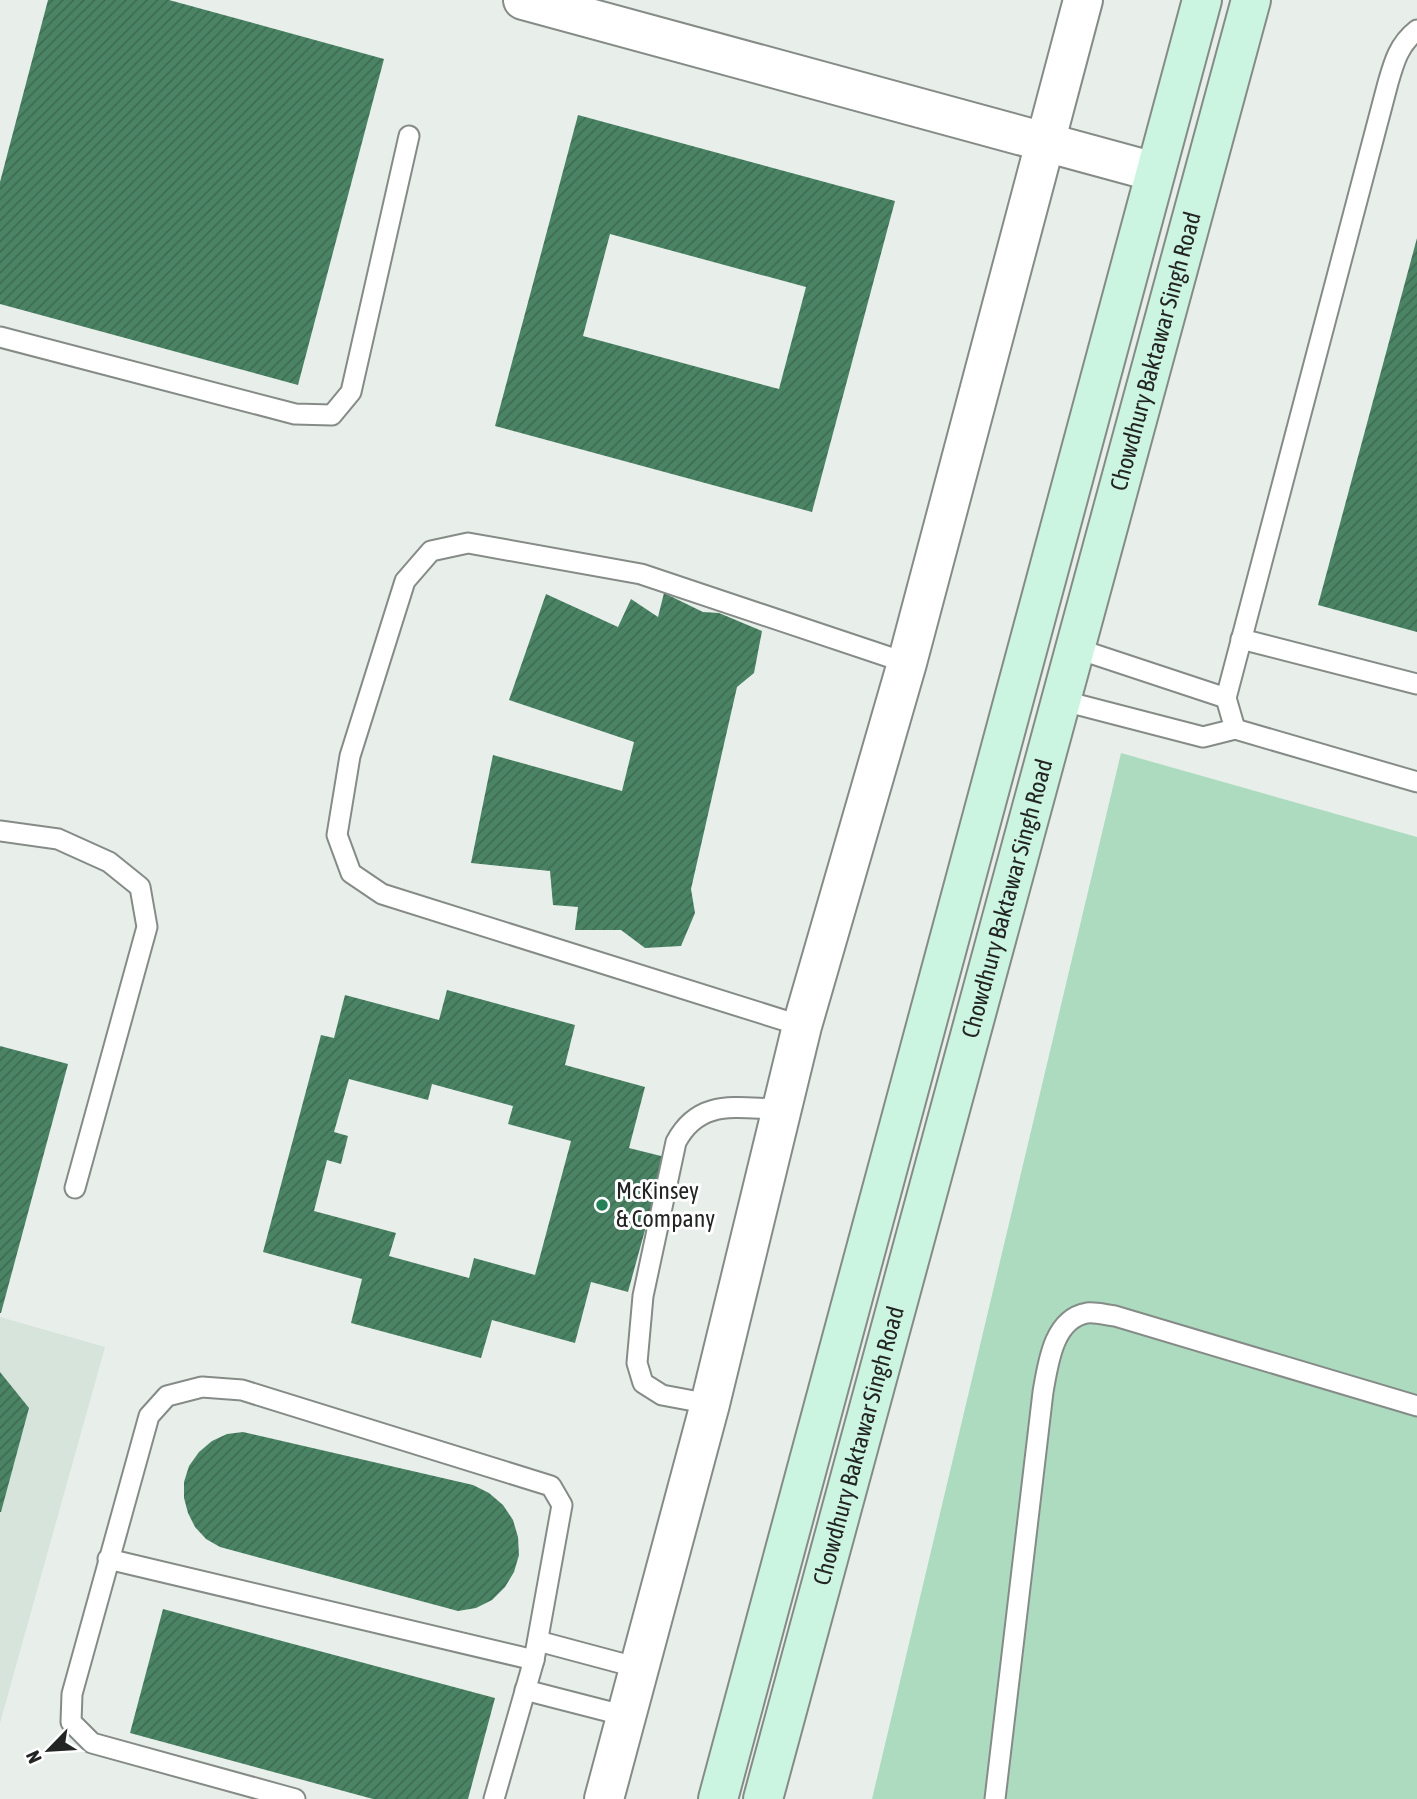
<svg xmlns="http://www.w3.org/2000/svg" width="1417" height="1799" font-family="'Asap Condensed',sans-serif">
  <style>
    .built { fill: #d6e4db }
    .pitch { fill: #addbc0 }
    .building { fill: url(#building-hatch); fill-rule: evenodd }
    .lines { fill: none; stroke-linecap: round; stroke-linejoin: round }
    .lane-casing { stroke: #858b87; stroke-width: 23 }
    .street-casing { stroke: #858b87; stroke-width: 42 }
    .secondary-casing { stroke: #858b87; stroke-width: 42 }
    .lane { stroke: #fff; stroke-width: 19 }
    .street { stroke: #fff; stroke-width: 38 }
    .secondary { stroke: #ccf5e1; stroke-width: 38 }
    .poi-dot { fill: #258157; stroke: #fff; stroke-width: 2.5 }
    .labels { text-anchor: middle; stroke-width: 6; stroke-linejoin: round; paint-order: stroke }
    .street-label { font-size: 24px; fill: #232524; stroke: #fff }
    .poi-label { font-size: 24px; fill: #232524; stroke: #fff; text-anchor: start }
  </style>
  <defs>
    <pattern id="building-hatch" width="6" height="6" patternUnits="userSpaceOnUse" patternTransform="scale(1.75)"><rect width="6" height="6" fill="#4b8465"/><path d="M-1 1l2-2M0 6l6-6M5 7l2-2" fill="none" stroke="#3e6c53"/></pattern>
  </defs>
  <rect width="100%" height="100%" fill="#e8efeb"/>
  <path class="built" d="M0,1317L105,1347L0,1723Z"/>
  <path class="pitch" d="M1121,753L1417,837V1799H872Z"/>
  <g class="building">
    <path d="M48,0H169L384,59L298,385L0,304V182Z"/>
    <path d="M578,115L895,201L812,512L495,426ZM610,234L806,287L779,389L583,336Z"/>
    <path d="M1417,238V632L1318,605Z"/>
    <path d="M664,593L703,612L719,613L762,631L754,673L737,687L691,889L695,913L681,946L645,948L621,930H575L578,907L553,905L550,871L471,863L493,755L622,791L634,742L509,700L546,594L618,627L631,599L658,617Z"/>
    <path d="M447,990L575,1025L565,1065L645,1087L629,1148L665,1157L628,1292L591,1282L575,1343L492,1320L481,1358L351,1323L362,1279L263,1252L321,1035L334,1038L345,995L439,1020ZM349,1079L428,1100L432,1084L513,1106L508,1124L571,1141L535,1275L474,1258L469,1278L389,1256L396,1233L314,1211L327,1160L341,1164L348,1136L334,1132Z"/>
    <path d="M0,1046L68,1064L1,1313H0Z"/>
    <path d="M0,1372L29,1408L1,1512H0Z"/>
    <path d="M243,1432L473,1485L489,1493L503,1505L513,1520L518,1537L519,1555L514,1572L505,1587L492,1600L476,1608L458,1611L220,1547L206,1539L195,1527L188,1513L184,1498V1482L189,1466L199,1452L212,1441L227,1434Z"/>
    <path d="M163,1609L495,1698L468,1799H373L130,1733Z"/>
  </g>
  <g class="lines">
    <defs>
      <g id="lane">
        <path d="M0,337L295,414L332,415L351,392L409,136"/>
        <path d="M1241,639L1417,684"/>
        <path d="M1075,648L1226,698"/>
        <path d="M1060,700L1203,737L1235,729L1226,698L1388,83C1394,62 1399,44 1417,30"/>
        <path d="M1235,729L1417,782"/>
        <path d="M0,831L58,839L109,862L140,887L147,927L75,1188"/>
        <path d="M802,1026L382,894L351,873L337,835L350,756L405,581L431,551L468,543L641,574L907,663"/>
        <path d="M710,1404L662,1395L643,1383L637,1363L643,1296L676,1142C700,1097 738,1109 783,1109"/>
        <path d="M108,1559L534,1660"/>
        <path d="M538,1641L639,1668"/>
        <path d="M525,1690L626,1716"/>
        <path d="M295,1799L92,1743L71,1722L72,1694L149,1416L167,1396L202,1387L242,1390L551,1486L562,1505L534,1660L494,1799"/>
        <path d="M995,1799L1043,1392C1048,1364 1053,1319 1087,1313C1096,1312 1106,1315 1115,1316L1417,1406"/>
      </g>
      <g id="street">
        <path d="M523,0L1155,172"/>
        <path d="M604,1799L710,1404L802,1026L907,663L1083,0"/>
      </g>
      <g id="secondary">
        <path d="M718,1799L1202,0"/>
        <path id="s1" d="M763,1799L1251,0"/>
      </g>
    </defs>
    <use href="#lane" class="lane-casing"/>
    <use href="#street" class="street-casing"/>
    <use href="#secondary" class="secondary-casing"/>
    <use href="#lane" class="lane"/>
    <use href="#street" class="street"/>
    <use href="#secondary" class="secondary"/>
  </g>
  <circle class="poi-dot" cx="602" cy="1205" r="7"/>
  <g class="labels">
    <g class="street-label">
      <text dy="8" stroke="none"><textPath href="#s1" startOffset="1500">Chowdhury Baktawar Singh Road</textPath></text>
      <text dy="8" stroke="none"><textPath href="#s1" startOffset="933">Chowdhury Baktawar Singh Road</textPath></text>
      <text dy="8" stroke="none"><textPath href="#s1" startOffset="366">Chowdhury Baktawar Singh Road</textPath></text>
    </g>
    <g class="poi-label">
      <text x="616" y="1199">McKinsey<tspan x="616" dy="28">&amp; Company</tspan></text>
    </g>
  </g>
  <g transform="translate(49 1750) rotate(245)" stroke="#ffffff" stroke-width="5" paint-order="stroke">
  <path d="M0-5L12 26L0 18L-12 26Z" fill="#232524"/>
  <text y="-10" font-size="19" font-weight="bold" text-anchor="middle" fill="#232524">N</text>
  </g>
</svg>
